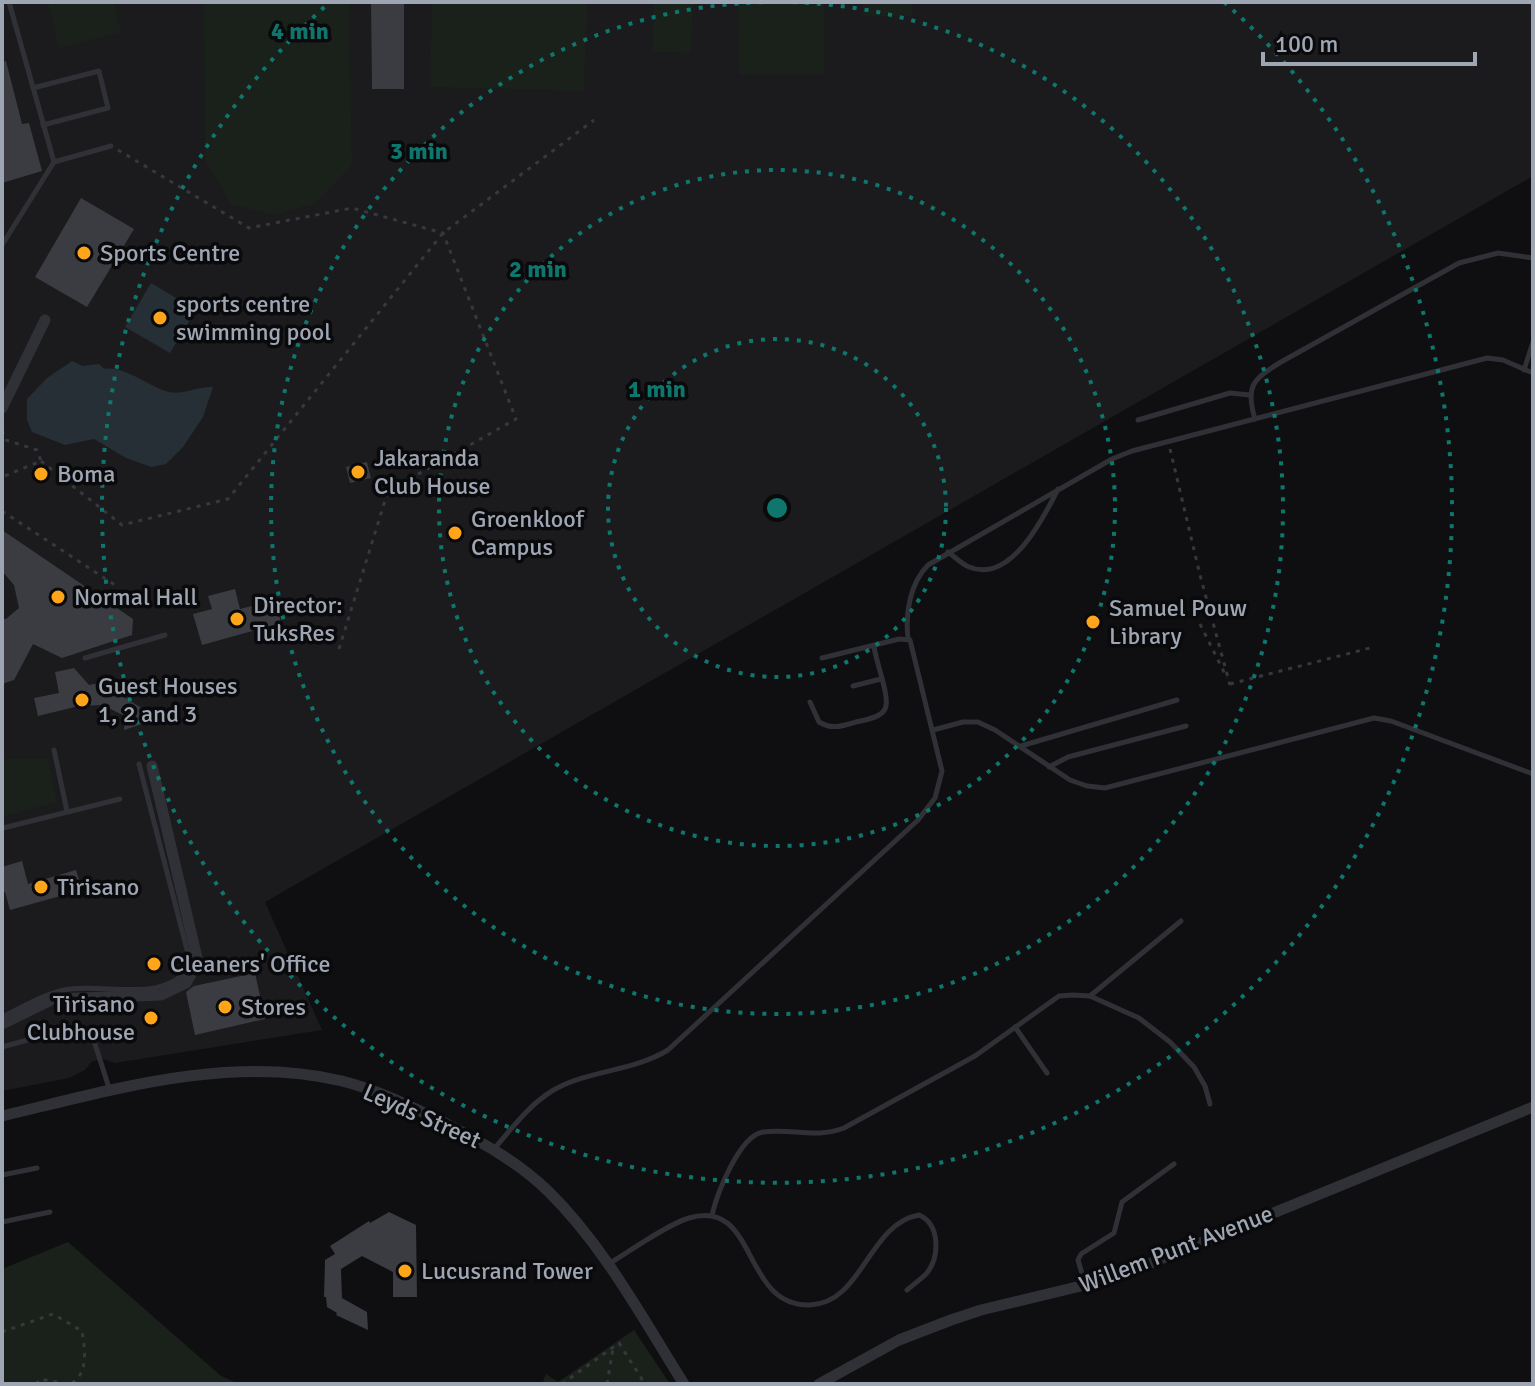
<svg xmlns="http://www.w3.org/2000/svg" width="1535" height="1386" font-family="Signika,sans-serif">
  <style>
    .built { fill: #1b1b1e }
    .green { fill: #19211a }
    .water { fill: #252f35 }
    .building { fill: #3b3c41 }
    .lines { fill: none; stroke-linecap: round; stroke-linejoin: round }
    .path { stroke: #36383d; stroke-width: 3; stroke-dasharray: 4 6; stroke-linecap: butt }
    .lane { stroke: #303136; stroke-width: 5 }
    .street { stroke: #303136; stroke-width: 11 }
    .ring { fill: none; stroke: #0f766e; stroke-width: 4; stroke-dasharray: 4 8 }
    .poi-dot { fill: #ffa519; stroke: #0a0a0c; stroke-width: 3 }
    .labels { text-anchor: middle; stroke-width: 7; stroke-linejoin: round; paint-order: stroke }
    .poi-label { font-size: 24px; fill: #9fa6b3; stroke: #0a0a0c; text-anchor: start }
    .street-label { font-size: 24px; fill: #9fa6b3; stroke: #0a0a0c }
    .centre { fill: #0f766e; stroke: #0a0a0c; stroke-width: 4 }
    .ring-label { font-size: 24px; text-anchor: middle; font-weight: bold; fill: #0f766e; stroke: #0a0a0c; stroke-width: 7; stroke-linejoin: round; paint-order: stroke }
  </style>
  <rect width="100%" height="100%" fill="#0f0f11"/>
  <path class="built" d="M2,2H1533V176L265,902L322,1030L115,1063L103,1059L91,1062L85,1070L69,1078L2,1091Z"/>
  <g class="green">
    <path d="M48,2H114L121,32L59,48Z"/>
    <path d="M204,2H349L352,165L316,203L275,215L231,204L205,160Z"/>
    <path d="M432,2H587L584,91L430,87Z"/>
    <path d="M654,2H693L691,53L652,52Z"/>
    <path d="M738,2H824V74H739Z"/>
    <rect x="863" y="2" width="49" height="14"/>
    <path d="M2,759H48L57,802L2,817Z"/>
    <path d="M68,1242L221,1376L239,1384H2V1269Z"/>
    <path d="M634,1330L670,1384H542L546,1374L558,1382Z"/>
  </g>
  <g class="water">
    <path d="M151,283L196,310L170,353L125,327Z"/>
    <path d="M72,361L83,366L99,364L104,369C124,365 149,387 169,392C184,395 197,386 213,387L203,417L183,447L166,464L151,467L126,458L94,439L65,445L32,432L27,420V399L47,378Z"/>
  </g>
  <g class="building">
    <path d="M371,2H404V89H372Z"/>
    <path d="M6,61L22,124L29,123L42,171L2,183V62Z"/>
    <path d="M81,198L134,229L87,307L35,277Z"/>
    <path d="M367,462L371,478L350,483L346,467Z"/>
    <path d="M2,530L133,619L132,635L62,658L33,644L14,680L2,684V619H6L19,608L14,585L2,571Z"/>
    <path d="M235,589L240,609L275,600L281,623L202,645L193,614L212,609L208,596Z"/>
    <path d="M74,668L89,685L109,681L110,688L143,709L139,715L145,723L124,730L125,716L102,705L79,706L38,716L34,698L59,693L55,672Z"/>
    <path d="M22,861L28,884L76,870L82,890L10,910L5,892L2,893V867Z"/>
    <path d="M159,956L162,969L150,971L147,958Z"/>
    <path d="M255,973L265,1019L195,1035L186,992L194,986Z"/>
    <path d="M389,1212L416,1225L417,1297H393V1272L362,1256L341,1269L342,1298L367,1312L368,1330L336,1315L337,1313L327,1307L326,1297H324L325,1260L335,1254L330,1246L369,1221L370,1223Z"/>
  </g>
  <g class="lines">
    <g class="path">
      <path d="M118,150L249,228L352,208L443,233L516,419L388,491L339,649"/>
      <path d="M2,430L6,440L37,450L41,461L2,477"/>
      <path d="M1170,449L1200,575L1230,685"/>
      <path d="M41,461L122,525L228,499L443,233L594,120"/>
      <path d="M2,511L115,585"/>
      <path d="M1200,624L1227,678"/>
      <path d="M1230,684L1374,647"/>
      <path d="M2,1332L53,1314L82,1331C85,1350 89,1374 70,1384"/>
      <path d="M2,1384H20"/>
      <path d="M36,1384L40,1379L67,1384"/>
      <path d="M562,1384L619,1343L645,1384"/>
      <path d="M607,1384L613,1348"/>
    </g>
    <g class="lane">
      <path d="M33,88L99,71L108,108L43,125"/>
      <path d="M54,162L111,146"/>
      <path d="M2,245L54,162L9,2"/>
      <path d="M1524,370L1533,342"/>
      <path d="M1255,419C1245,386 1253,379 1281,362L1459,263L1498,253L1533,258"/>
      <path d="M1138,420L1230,393L1250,395"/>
      <path d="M948,552C955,557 962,564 969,567C1011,584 1044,517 1058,489"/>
      <path d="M908,638C905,614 910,583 928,565L1112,459L1132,451L1487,358L1503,360L1533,373"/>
      <path d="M85,658L165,635"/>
      <path d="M853,686L881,679"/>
      <path d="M810,702L819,722C832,730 842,726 856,722C864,720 881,718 885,709C891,698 875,660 874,646"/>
      <path d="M933,730L963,722H978L995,730L1070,780L1087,786L1105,788L1374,718L1391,721L1533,774"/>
      <path d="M1021,746L1177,700"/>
      <path d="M54,750L67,811"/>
      <path d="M1049,767L1068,757L1186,726"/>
      <path d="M3,828L120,799"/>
      <path d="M1090,996L1181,921"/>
      <path d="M2,1017C23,1007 47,992 70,989C111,984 165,1004 191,965L139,764"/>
      <path d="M1015,1027L1047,1073"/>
      <path d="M2,1047L68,1029L84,1032L95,1044L110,1091"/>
      <path d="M495,1148C512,1128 529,1105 552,1091C587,1070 632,1072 668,1050L918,820L935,798L942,771L910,640L899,639L822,658"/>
      <path d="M2,1175L37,1168"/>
      <path d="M712,1215C717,1194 739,1136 763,1132C791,1128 816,1139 844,1128L975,1056L1059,996L1073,995L1090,996L1139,1018L1170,1042L1194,1067L1205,1086L1210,1104"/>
      <path d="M2,1222L50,1212"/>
      <path d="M610,1263C630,1251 668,1224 689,1218C758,1197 741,1307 810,1305C863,1303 868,1224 919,1215C940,1224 940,1256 927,1273C921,1279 913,1285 907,1290"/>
      <path d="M1085,1284L1078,1260L1081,1254L1114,1233L1122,1202L1174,1164"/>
    </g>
    <g class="street">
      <path d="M2,408L45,320"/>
      <path d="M2,1024L53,999L161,995L186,983L198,962L152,766"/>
      <path d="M2,1116C112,1090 229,1054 342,1081C378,1090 410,1106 443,1122C481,1142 517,1161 548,1191C604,1246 643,1319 684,1384"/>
      <path d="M819,1384L899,1340L951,1320L981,1310L1085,1285L1146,1265L1533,1107"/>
    </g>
  </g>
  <g class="ring">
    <circle cx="777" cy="508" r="169"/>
    <circle cx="777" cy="508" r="338"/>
    <path d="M781 2A506 506 0 1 1 773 2"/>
    <path d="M1224 2A675 675 0 1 1 330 2"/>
  </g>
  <g class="poi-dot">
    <circle cx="84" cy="253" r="8"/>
    <circle cx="160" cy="318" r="8"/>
    <circle cx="358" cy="472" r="8"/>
    <circle cx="41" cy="474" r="8"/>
    <circle cx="455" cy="533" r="8"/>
    <circle cx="58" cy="597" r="8"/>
    <circle cx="237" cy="619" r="8"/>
    <circle cx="1093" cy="622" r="8"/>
    <circle cx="82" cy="700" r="8"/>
    <circle cx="41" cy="887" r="8"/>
    <circle cx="154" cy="964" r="8"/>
    <circle cx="225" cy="1007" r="8"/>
    <circle cx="151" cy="1018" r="8"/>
    <circle cx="405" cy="1271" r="8"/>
  </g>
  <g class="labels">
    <g class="poi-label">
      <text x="100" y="261">Sports Centre</text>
      <text x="176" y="312">sports centre<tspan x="176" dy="28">swimming pool</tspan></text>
      <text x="374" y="466">Jakaranda<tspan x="374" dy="28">Club House</tspan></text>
      <text x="57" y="482">Boma</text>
      <text x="471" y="527">Groenkloof<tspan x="471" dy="28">Campus</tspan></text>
      <text x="74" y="605">Normal Hall</text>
      <text x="253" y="613">Director:<tspan x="253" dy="28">TuksRes</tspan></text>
      <text x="1109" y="616">Samuel Pouw<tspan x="1109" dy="28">Library</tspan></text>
      <text x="98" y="694">Guest Houses<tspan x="98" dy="28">1, 2 and 3</tspan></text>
      <text x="57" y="895">Tirisano</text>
      <text x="170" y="972">Cleaners' Office</text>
      <text x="135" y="1012" text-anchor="end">Tirisano<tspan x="135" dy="28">Clubhouse</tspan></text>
      <text x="241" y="1015">Stores</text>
      <text x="421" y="1279">Lucusrand Tower</text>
    </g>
    <g class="street-label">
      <text transform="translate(422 1116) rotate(24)" y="8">Leyds Street</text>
      <text transform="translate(1176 1249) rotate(-21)" y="8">Willem Punt Avenue</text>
    </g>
  </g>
  <circle cx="777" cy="508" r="12" class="centre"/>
  <g class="ring-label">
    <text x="300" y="39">4 min</text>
    <text x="419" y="159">3 min</text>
    <text x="538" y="277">2 min</text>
    <text x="657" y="397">1 min</text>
  </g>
  <rect width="1535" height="1386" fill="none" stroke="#9fa6b3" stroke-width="8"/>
  <path d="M1263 52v12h212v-12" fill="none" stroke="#9fa6b3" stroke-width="4"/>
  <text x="1275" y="52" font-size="24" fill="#9fa6b3" stroke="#0a0a0c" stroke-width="6" paint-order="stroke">100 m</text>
</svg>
